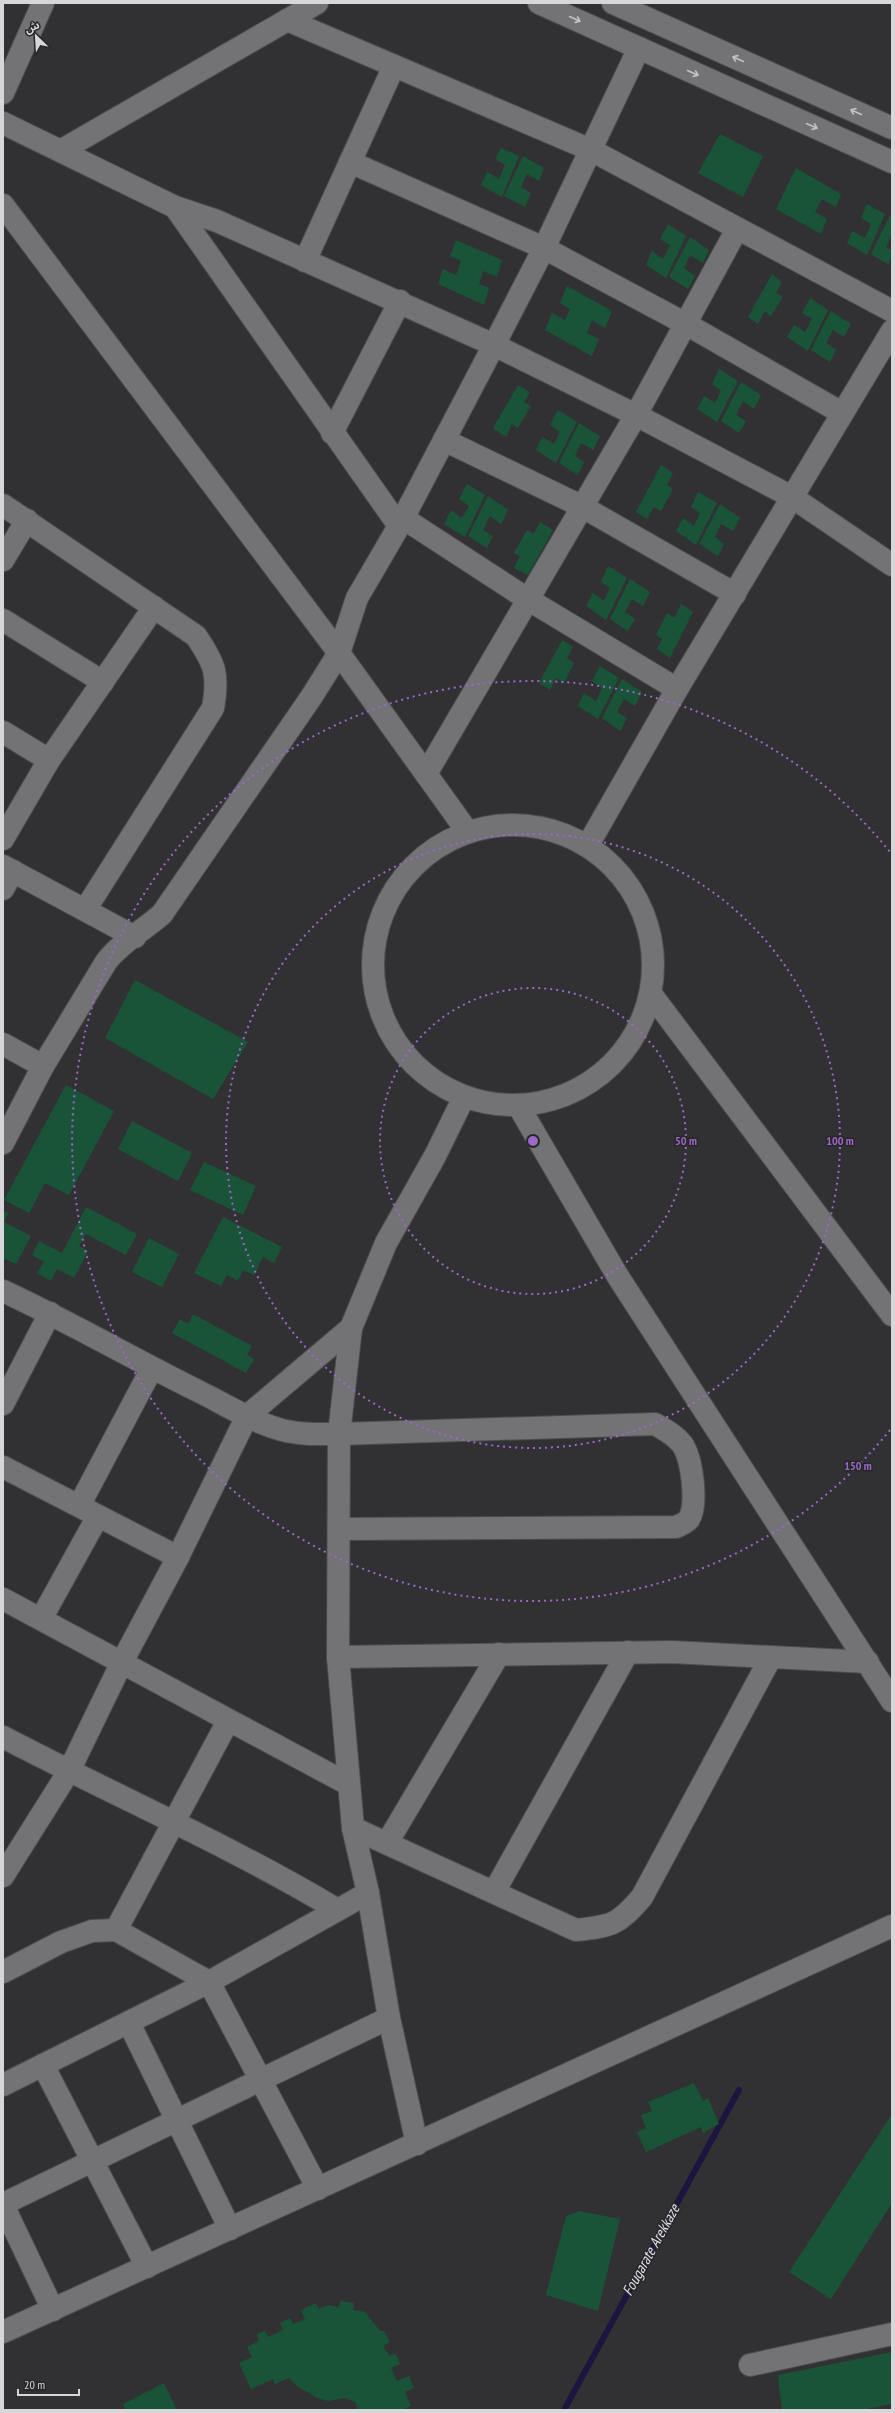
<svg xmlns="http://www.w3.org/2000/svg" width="895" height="2413" font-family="'PT Sans Narrow','Noto Sans Arabic',sans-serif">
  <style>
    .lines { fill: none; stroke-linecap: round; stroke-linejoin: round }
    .stream { stroke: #1c153f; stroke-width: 6 }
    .building { fill: #195438 }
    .minor-casing { stroke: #4e4e50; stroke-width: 24 }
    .minor { stroke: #737376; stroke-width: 22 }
    .oneway { stroke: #c3c3c5 }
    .ring { fill: none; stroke: #9b68c8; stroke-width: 2; stroke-dasharray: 2 4 }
    .labels { text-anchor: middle; stroke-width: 3; stroke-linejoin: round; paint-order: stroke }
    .water-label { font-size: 15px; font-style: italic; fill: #e2e2f1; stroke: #272729 }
    .centre { fill: #9b68c8; stroke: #272729; stroke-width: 2 }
    .ring-label { font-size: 12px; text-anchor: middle; font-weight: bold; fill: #9b68c8; stroke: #272729; stroke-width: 3; stroke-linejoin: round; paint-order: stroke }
  </style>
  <rect width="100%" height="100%" fill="#313133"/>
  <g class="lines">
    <path class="stream" d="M564,2410L739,2090"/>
  </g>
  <g class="building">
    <path d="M720,134L763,156L743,197L698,173Z"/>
    <path d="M501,148L519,156L502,197L481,185L487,172L499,179L505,165L495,159Z"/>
    <path d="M523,156L544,168L539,181L527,174L521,187L531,193L525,207L504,196Z"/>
    <path d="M796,168L841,194L836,207L822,199L815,212L827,219L821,234L776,209Z"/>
    <path d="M867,204L885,214L867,255L847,243L852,231L865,238L871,224L861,218Z"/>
    <path d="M890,215L892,216V234L886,247L892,251L889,265L871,254Z"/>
    <path d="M668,224L686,236L666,278L646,265L652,251L663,259L670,245L660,239Z"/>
    <path d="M690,237L709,250L703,263L690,255L684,268L695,276L688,289L669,277Z"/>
    <path d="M456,240L502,260L497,277L483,271L479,284L489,288L484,305L438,284L443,269L456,275L461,261L450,256Z"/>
    <path d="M772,274L782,282L776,293L783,297L771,316L765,311L758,324L748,317Z"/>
    <path d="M567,286L612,311L605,328L592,320L587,333L599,339L592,356L545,330L552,313L565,320L570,309L560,303Z"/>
    <path d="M810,298L828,310L808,351L787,337L794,325L805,332L812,319L802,313Z"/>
    <path d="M831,311L851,324L844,337L833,330L826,343L836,350L830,362L811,350Z"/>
    <path d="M719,369L738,381L717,422L697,409L704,396L715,403L721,391L712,384Z"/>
    <path d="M741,382L761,395L754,409L743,401L736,415L746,421L739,433L721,421Z"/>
    <path d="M518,385L530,392L524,402L531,406L518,428L512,424L506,437L493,428Z"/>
    <path d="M558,410L577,422L556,463L536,450L542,437L554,444L560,432L550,425Z"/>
    <path d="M579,423L600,436L593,450L581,443L575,456L584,462L578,475L559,463Z"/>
    <path d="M661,465L673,473L667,485L673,489L661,511L654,507L647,519L636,512Z"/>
    <path d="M467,484L485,495L465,537L444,524L451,510L462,518L469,506L459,499Z"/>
    <path d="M698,492L717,503L696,545L676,531L683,518L694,526L700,513L691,507Z"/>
    <path d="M488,496L508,510L501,524L490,516L483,530L493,536L487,548L468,536Z"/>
    <path d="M720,504L740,518L733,531L721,524L715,537L724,544L718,556L699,544Z"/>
    <path d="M540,522L553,530L528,575L514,568L520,556L514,553L527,530L534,534Z"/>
    <path d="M608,566L627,578L606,620L586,606L593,593L604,601L610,588L601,582Z"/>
    <path d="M630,579L650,592L643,606L632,599L625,612L635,619L628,631L610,619Z"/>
    <path d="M681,604L693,612L670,658L657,649L662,639L656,635L667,613L674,618Z"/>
    <path d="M562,640L573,647L567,658L574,663L564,683L556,678L550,690L539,683Z"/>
    <path d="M600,666L619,678L598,719L578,706L584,693L596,701L602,688L592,681Z"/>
    <path d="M622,679L642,692L635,706L624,699L617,712L627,718L620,731L602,718Z"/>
    <path d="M135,980L248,1042L213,1099L105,1038Z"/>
    <path d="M66,1085L114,1111L69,1195L45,1183L29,1213L4,1200Z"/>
    <path d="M132,1121L192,1153L178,1181L118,1149Z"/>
    <path d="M204,1162L256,1186L243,1215L190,1190Z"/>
    <path d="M86,1207L137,1234L126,1255L86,1234L79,1246L88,1251L74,1278L57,1269L51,1281L37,1273L44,1262L32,1255L39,1241L62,1253Z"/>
    <path d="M3,1211L8,1213L4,1222L31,1236L16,1264L3,1258Z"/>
    <path d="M223,1217L282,1247L274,1263L263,1257L254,1275L243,1270L238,1281L227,1275L221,1286L194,1273Z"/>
    <path d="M149,1238L179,1254L162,1287L132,1272Z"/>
    <path d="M193,1314L252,1346L247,1355L254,1359L246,1373L172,1333L180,1319L188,1324Z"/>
    <path d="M694,2083L703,2101L708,2098L719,2124L703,2133L701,2127L646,2152L637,2132L646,2128L641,2115L652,2111L648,2102Z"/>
    <path d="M892,2114V2203L831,2299L789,2272Z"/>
    <path d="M579,2211L620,2219L598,2311L546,2295L566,2216Z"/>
    <path d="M340,2301L354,2303L353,2310L365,2312L380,2331H384L390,2342L383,2346L389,2355L396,2354L400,2364L391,2368L397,2381L409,2376L414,2388L405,2392L411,2406L402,2410H358L355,2402L345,2398L328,2401L317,2398L297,2386L289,2378L275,2384L273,2379L251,2389L239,2363L252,2357L247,2347L259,2341L257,2334L265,2331L268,2337L283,2330L280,2323L290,2318L293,2324L305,2319L301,2310L316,2303L319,2309L328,2305L339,2307Z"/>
    <path d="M892,2352V2404L862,2410H782L778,2375Z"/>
    <path d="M164,2383L177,2410H126L123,2404Z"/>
  </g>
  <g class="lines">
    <defs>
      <g id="minor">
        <path d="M539,3L892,162"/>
        <path d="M613,3L892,128"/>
        <path d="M287,20L591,150L892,311"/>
        <path d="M3,93L43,3"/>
        <path d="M3,123L175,207L217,221L494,345L636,415L792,497L892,565"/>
        <path d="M62,150L317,3"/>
        <path d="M350,162L544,248L686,324L842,413"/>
        <path d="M3,205L339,653L467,831"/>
        <path d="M175,207L399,526"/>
        <path d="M305,261L394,66"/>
        <path d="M332,433L400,301"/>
        <path d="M444,440L581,506L735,594"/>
        <path d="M3,505L196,636C215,664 219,674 213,708L85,910"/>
        <path d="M403,518L529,600L677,689"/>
        <path d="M3,560L27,520"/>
        <path d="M3,620L103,682"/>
        <path d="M3,732L49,760L3,839"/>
        <path d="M49,760L154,607"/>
        <path d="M426,774L636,415L737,229"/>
        <circle cx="513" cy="965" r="140"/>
        <path d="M588,845L677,689L892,331"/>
        <path d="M3,866L135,937"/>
        <path d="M3,889L13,871"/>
        <path d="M651,994L892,1315"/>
        <path d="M3,1044L43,1066"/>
        <path d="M518,1105L617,1275L892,1701"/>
        <path d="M3,1143L43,1066L106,962C120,943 144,930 162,914L312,696L339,653L357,598L399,526L494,345L544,248L639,48"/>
        <path d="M3,1291C70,1322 133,1359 200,1392C226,1405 253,1422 282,1430C300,1435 321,1434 339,1434L655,1424C665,1430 675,1435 682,1444C692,1458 698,1504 689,1519C686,1523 680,1525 676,1527L339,1529"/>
        <path d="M3,1404L50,1313"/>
        <path d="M3,1467L178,1557"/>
        <path d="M79,1506L152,1368"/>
        <path d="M3,1599L348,1784"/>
        <path d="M41,1619L98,1516"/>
        <path d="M338,1657L672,1652L868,1662"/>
        <path d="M3,1737C114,1795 229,1845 336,1909"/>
        <path d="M353,1828L576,1930C612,1926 618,1925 642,1897L771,1657"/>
        <path d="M387,1843L499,1654"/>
        <path d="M3,1876L69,1771L122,1662L178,1557L247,1416L351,1328"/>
        <path d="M494,1892L628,1652"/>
        <path d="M368,1893L389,2018L417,2144"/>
        <path d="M116,1930L228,1721"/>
        <path d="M3,1972L61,1942L92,1931L116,1930L209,1982L318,2189"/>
        <path d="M129,2023L230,2229"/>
        <path d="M43,2065L147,2267"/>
        <path d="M3,2085L209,1982L368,1893L353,1828L338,1657L339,1434L351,1328L386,1243L435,1156L464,1097"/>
        <path d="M3,2204L389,2018"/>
        <path d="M3,2205L53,2310"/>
        <path d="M3,2332L892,1926"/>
        <path d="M750,2365L892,2334"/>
      </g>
    </defs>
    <use href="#minor" class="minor-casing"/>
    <use href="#minor" class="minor"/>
  </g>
  <defs><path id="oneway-shaft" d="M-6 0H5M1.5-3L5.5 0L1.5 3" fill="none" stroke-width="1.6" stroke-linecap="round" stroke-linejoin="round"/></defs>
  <g class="oneway">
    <use href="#oneway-shaft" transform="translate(575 19) rotate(24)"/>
    <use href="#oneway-shaft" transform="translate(738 59) rotate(-156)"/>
    <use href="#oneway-shaft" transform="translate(693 73) rotate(24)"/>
    <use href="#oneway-shaft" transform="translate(856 112) rotate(-156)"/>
    <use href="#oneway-shaft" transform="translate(812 126) rotate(24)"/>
  </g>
  <g class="ring">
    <circle cx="533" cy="1141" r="153"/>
    <circle cx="533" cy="1141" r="307"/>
    <path d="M890 1430A460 460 0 1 1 890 852"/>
  </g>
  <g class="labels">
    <g class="water-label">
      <text transform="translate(651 2250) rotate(-61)" y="5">Fougarate Arekkaze</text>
    </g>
  </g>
  <circle cx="533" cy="1141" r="6" class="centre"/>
  <g class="ring-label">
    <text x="686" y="1145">50 m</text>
    <text x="840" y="1145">100 m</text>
    <text x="858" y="1470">150 m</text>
  </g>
  <rect width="895" height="2413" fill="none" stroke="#d7d7d9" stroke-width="8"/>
  <g transform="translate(36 36) rotate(335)" stroke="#272729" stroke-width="3" paint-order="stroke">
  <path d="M0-3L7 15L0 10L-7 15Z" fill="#d7d7d9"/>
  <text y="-6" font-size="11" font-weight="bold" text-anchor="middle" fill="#d7d7d9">ش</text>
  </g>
  <path d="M18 2389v6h61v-6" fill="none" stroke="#d7d7d9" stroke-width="2"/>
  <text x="24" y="2389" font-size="12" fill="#d7d7d9" stroke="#272729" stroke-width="3" paint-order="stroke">20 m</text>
</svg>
